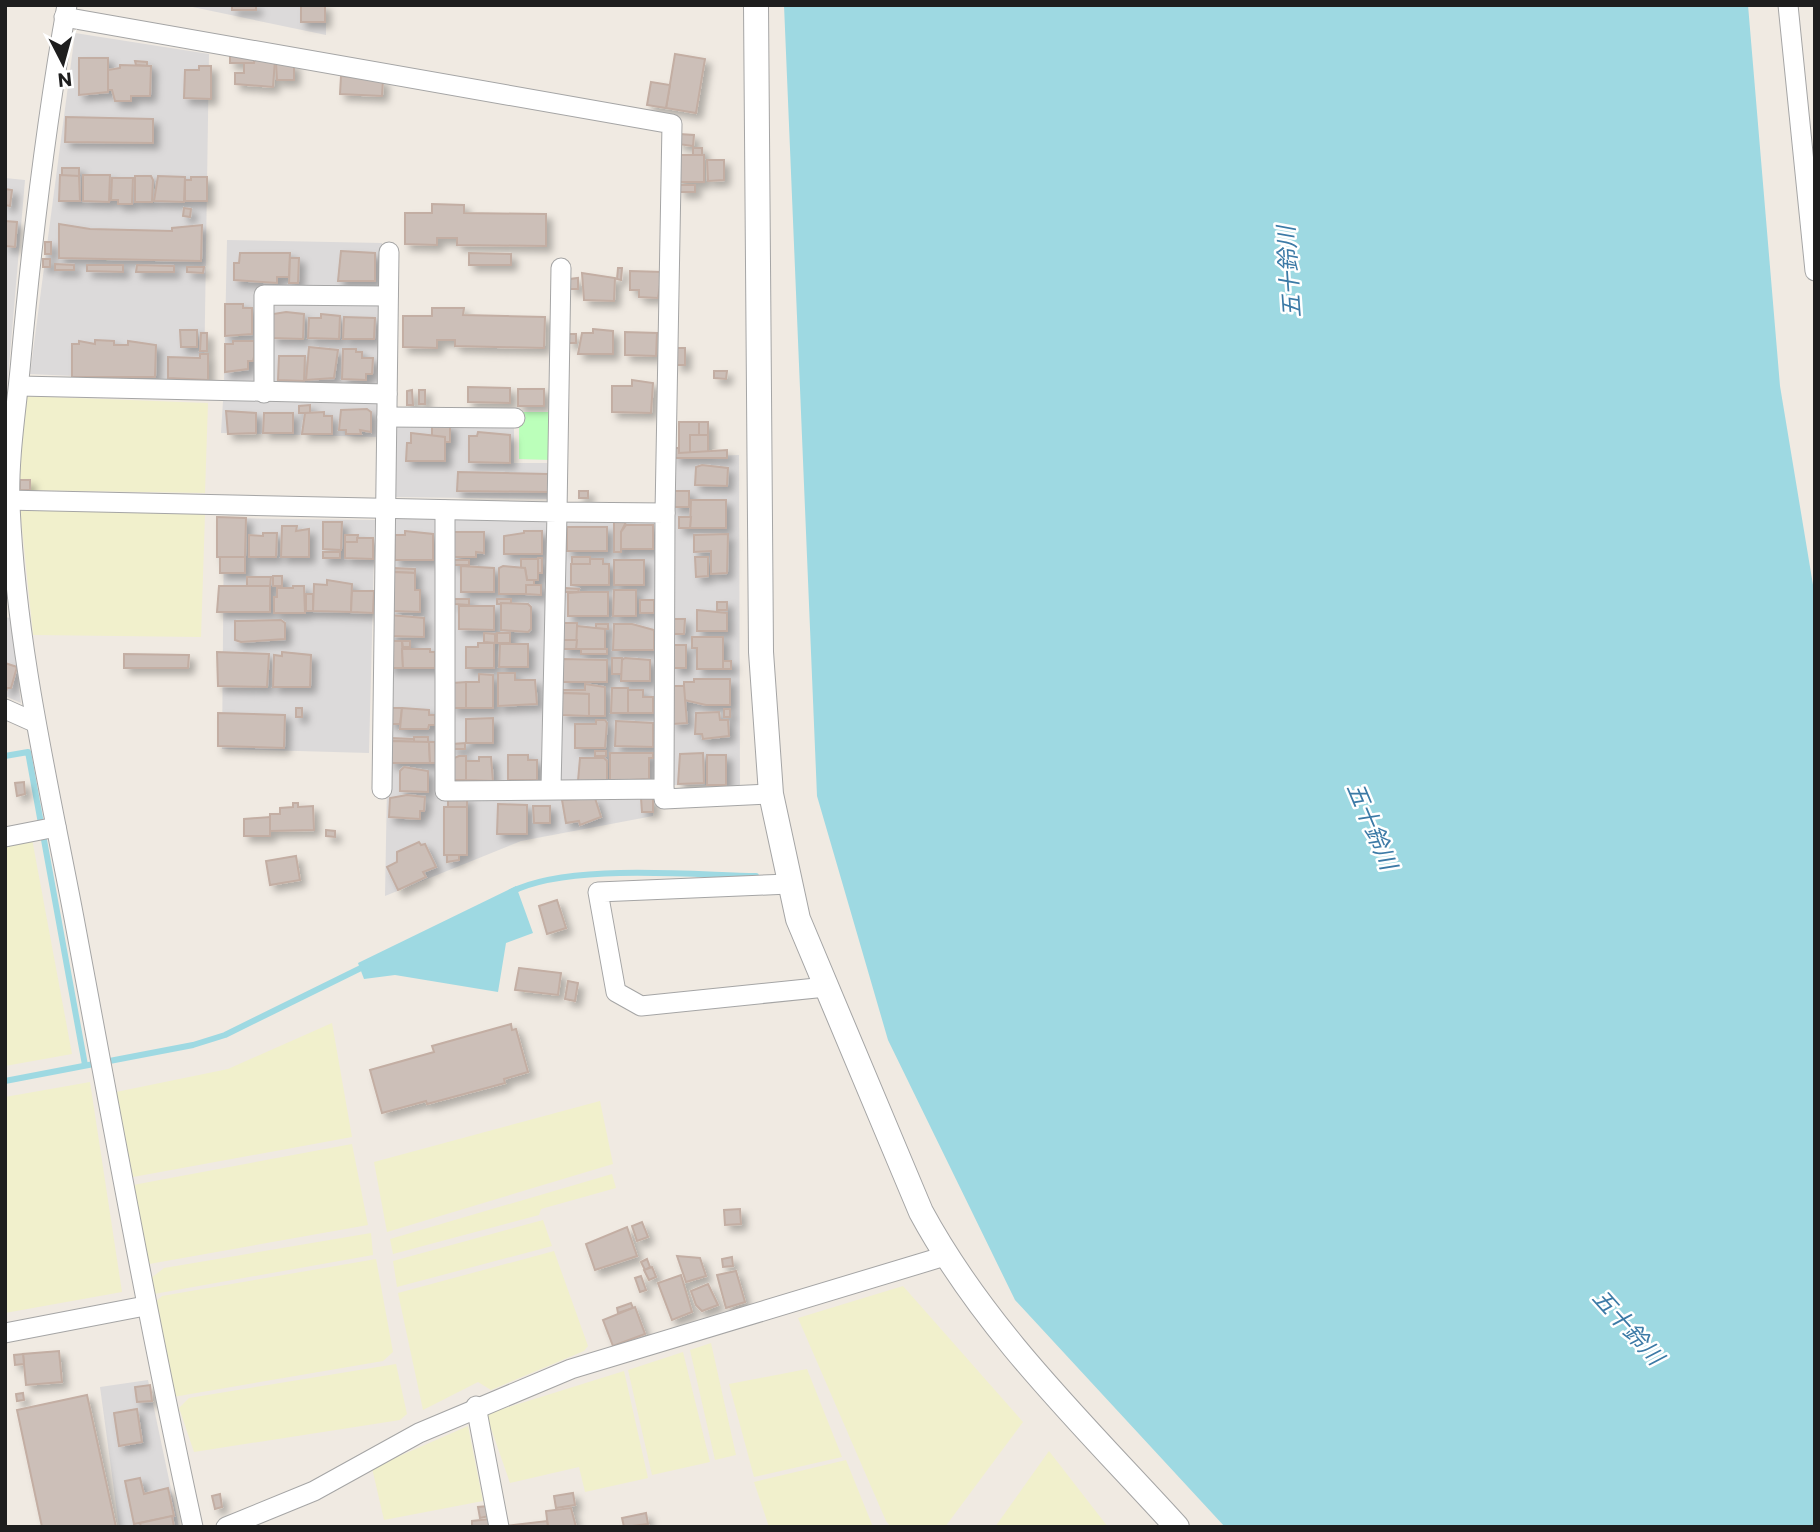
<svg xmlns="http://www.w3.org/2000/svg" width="1820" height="1532" font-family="Commissioner,'Noto Sans JP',sans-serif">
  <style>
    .residential { fill: #dcdada }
    .farmland { fill: #f1f0cc }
    .park { fill: #bbffba }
    .water { fill: #9ed9e2 }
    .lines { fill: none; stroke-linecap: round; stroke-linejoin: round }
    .stream { stroke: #9ed9e2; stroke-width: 6 }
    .building { fill: #ccbfb8; stroke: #c3aea3; stroke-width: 2; filter: url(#shadow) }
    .minor-casing { stroke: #a5a5a5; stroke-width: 21 }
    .tertiary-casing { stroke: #a5a5a5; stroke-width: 26 }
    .minor { stroke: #fff; stroke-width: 19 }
    .tertiary { stroke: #fff; stroke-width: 24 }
    .labels { text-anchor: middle; stroke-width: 5; stroke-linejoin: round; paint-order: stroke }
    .water-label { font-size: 23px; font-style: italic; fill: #3c7aa6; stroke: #fff }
  </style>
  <defs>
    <filter id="shadow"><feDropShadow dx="5.5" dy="5.5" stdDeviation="3.5" flood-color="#0004"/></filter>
  </defs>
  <rect width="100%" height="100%" fill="#f0eae2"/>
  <g class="residential">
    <path d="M183,5H326V35Z"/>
    <path d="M75,33L209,54L204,382L30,374Z"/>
    <path d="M5,178L25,180L5,413Z"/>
    <path d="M227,240L382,243L380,290L257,291V386L224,384Z"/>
    <path d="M379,303L380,387L271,385L272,306Z"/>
    <path d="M223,401H378L377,437L221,433Z"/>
    <path d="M514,426V463H547V499L395,497V427Z"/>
    <path d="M739,455L740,786L670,785L675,457Z"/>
    <path d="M392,516H440L438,797L562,800L653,797V816L521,841L385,896Z"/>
    <path d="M452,517H553L544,781L453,782Z"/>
    <path d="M224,518L375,520L369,753L222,749Z"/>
    <path d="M659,519L657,785L557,784L564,520Z"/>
    <path d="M5,617L10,618L21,703L5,696Z"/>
    <path d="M148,1380L179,1527H119L100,1387Z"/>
  </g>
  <g class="farmland">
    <path d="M25,396L208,403L205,493L19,490Z"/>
    <path d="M20,509L205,514L201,637L33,635Z"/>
    <path d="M32,839L72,1054L5,1066V844Z"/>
    <path d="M332,1023L352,1137L133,1177L116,1092L228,1069Z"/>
    <path d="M90,1082L122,1292L5,1313V1097Z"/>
    <path d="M600,1101L613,1164L387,1232L374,1162Z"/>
    <path d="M352,1144L368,1225L149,1264L133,1185Z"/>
    <path d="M612,1174L616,1188L541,1209L539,1215L393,1254L390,1239Z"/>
    <path d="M543,1220L552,1246L397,1287L393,1261Z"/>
    <path d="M371,1233L373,1255L154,1294L151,1278L164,1268Z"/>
    <path d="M554,1251L588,1346L584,1351L491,1390L478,1382L423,1410L398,1293Z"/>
    <path d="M376,1259L393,1352L383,1361L173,1397L154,1303L162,1296Z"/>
    <path d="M903,1286L1023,1422L945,1527H891L886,1521L798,1318Z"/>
    <path d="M711,1343L736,1455L715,1460L690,1350Z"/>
    <path d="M683,1352L710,1462L652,1475L628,1370Z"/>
    <path d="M396,1364L407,1414L400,1420L194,1452L179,1408L189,1398Z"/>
    <path d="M807,1369L842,1457L754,1477L729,1384Z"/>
    <path d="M624,1371L648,1478L585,1492L579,1467L510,1483L486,1414Z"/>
    <path d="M468,1426L483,1501L384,1520L372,1468Z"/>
    <path d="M1049,1451L1108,1527H995Z"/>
    <path d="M846,1460L873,1527H769L754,1482Z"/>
  </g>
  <path class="park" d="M519,412H553L551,460L519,459Z"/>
  <g class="water">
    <path d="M784,5H1748L1780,386L1815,597V1527H1225L1015,1300L888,1040L817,796Z"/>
    <path d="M516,886L533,933L506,943L498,992L395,975L364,979L358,963Z"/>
  </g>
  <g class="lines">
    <g class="stream">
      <path d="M5,756L28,752L85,1065"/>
      <path d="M511,892C567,863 691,875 756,876"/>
      <path d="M5,1081L193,1045L225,1035L367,965"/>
    </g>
  </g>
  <g class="building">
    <rect x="232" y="5" width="24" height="5"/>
    <rect x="301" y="5" width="24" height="17"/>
    <path d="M675,54L705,59L696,113L666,108Z"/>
    <rect x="230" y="55" width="24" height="8"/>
    <path d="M79,58H108V92L79,95Z"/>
    <path d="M255,59L275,60L273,87L235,84V73H244V63H254Z"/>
    <path d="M135,61L147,62V66L136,65Z"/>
    <path d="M276,63L294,64V80H277Z"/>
    <path d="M120,65L151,66L150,96H131V101H115L112,90H108V70L120,68Z"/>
    <path d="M199,66H211V99L184,98L185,70H199Z"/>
    <path d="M341,76L383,80L382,96L340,94Z"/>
    <path d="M651,82L670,85L666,108L647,105Z"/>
    <path d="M66,117L153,119V143L65,142Z"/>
    <path d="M679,134L694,135L693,146L678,144Z"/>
    <rect x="693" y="148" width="9" height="7"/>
    <rect x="676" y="155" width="28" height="27"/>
    <path d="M707,160H724V180L708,181Z"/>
    <rect x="62" y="168" width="17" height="8"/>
    <path d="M60,175L79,176L80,201H59Z"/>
    <path d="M83,175H110L109,202L83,201Z"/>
    <path d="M135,176H151L153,180L152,202H135Z"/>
    <path d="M158,176L185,177L184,202L154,201Z"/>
    <path d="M191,177H207V201H185V180H191Z"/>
    <path d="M112,178H133L132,204H118V200H111Z"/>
    <rect x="680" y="185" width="15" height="7"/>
    <path d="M5,189L12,190L10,206L5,205Z"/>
    <path d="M432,204L464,205V213L546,214V246L457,245V238H437V245L405,244V213H432Z"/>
    <path d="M184,208L191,209L190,217L183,216Z"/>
    <path d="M5,221L17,222L15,247L5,246Z"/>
    <path d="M59,224L90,229L172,231V228L202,225L201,261L59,258Z"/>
    <rect x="45" y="242" width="6" height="12"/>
    <path d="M341,251L375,253V281H338Z"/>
    <path d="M240,253H290L289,277H277V283L234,280V263H239Z"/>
    <path d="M469,253L511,254V265H469Z"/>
    <path d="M290,258H299L298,283H289Z"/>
    <rect x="43" y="259" width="7" height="8"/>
    <path d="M55,264L74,265V270H55Z"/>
    <path d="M87,265H123V272L87,271Z"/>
    <path d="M137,265L174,266V272H136Z"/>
    <path d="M187,267H204L203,273L187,272Z"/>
    <path d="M618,268H622L621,280L617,279Z"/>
    <path d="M630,271L662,272L658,298L639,297V290H630Z"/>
    <path d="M582,273L615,278L614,301L584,300Z"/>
    <path d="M578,278V289H570V279Z"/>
    <path d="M225,304H243V308H252V334L225,336Z"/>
    <path d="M432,308H464L463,315L545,317L544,348L455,346V340H437V348L403,347V316H432Z"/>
    <path d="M286,312L304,314L303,339L272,338L273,314Z"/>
    <path d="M321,314L340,316L339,339L308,338L309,318H321Z"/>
    <path d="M344,317L375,318L374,339H343Z"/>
    <path d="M593,329L613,331V354H578L582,333H593Z"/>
    <path d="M180,330H197V347H181Z"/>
    <path d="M625,332L657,333L656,356L625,355Z"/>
    <path d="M201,333H207V351H200Z"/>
    <path d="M569,334H576V343H568Z"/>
    <path d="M95,340L114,341V345H128V341L156,345L155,377H72V344H79V341L95,344Z"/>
    <path d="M233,341H254V357L253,361H248V369L225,372V344H233Z"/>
    <path d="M309,347L338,350L334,378L306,380Z"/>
    <path d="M677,348H685V365H676Z"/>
    <path d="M343,349H356V352H362V358H373L372,374H366V380L342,379Z"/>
    <path d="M200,354H208V380L168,378V357L200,358Z"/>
    <path d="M279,356H305L304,381L278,380Z"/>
    <path d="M714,371H727L726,379L714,378Z"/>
    <path d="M632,380L653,383L651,413L612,412V386H632Z"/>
    <path d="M468,387L510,388V403L468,402Z"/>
    <rect x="518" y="389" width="26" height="17"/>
    <path d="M412,390L413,405H407V391Z"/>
    <rect x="419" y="390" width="6" height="14"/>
    <path d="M310,405V413H299V406Z"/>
    <path d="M367,409L371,412V432L360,430L361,434H346V430H339L341,410Z"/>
    <path d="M226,411L256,413V433L228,434Z"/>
    <path d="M324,412V416H332V434H302L305,413Z"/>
    <path d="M264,413H293V433H263Z"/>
    <path d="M679,422H699V435H690V453H679Z"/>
    <rect x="699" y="422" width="9" height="13"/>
    <path d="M432,425H450V442H445V437H432Z"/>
    <path d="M478,432L510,435V463L469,462V436H477Z"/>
    <path d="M411,433L445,437V461H406L407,443H411Z"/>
    <path d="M690,435H708V454L690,453Z"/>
    <path d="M675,448H679V453L727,450V458H675Z"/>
    <path d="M702,465L728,468L727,486L695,485L696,467Z"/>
    <path d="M458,472L548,474V492L457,491Z"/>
    <rect x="20" y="480" width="10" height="10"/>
    <rect x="579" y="491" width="9" height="7"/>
    <rect x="674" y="491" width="15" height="16"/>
    <path d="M691,500H726V528H690Z"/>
    <path d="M217,517L246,518L245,557H217Z"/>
    <path d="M679,517H691L690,528H679Z"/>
    <path d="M323,522H342L341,550L323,549Z"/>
    <path d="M614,522H626L621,532V552H614Z"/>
    <path d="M626,525H653V549H621V532Z"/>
    <path d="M282,526H297L296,531L309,529V557H281Z"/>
    <rect x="567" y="527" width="40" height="24"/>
    <path d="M405,531L433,534V560H395V535H405Z"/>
    <path d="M524,531H542V554H504V536L524,533Z"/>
    <path d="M453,532H484V553L476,552V557H453Z"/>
    <path d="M263,533H277L276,557H249V535L263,536Z"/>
    <path d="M728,534L727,573L711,574V551L694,552V535Z"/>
    <path d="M345,535H358L357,542H345Z"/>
    <path d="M357,538H373V559L345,558V542H357Z"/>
    <rect x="323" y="552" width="17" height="6"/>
    <rect x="220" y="557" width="25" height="16"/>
    <rect x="572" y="557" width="18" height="7"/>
    <path d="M695,557H708V576L696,577Z"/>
    <path d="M542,558V573H538V558Z"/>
    <path d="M521,559H538V580H527L525,568L521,569Z"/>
    <path d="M590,559H603V564H609V585H571V564H590Z"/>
    <rect x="453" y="560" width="16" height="5"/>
    <rect x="614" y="560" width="30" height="25"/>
    <path d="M461,566L494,568V592H461Z"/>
    <path d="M503,566L525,568L527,580H534V585H526V594H499V568Z"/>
    <path d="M393,568L415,569V573L393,572Z"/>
    <path d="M393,572L415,573V590H420V612L392,611Z"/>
    <rect x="273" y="576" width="9" height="10"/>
    <path d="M247,577H271L270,586H247Z"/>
    <path d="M327,580L352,584L351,612L313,611L314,584L327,585Z"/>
    <path d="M526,585H541V595L526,594Z"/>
    <path d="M219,586H270V612H217Z"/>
    <path d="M293,586H304L305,613H274V597H277V588H293Z"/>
    <path d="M565,588L579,589L578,592H565Z"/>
    <path d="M614,590H636V616H613Z"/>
    <path d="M352,591H374L373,613L351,612Z"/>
    <path d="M582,592H608V616H568V593Z"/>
    <rect x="306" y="594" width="7" height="17"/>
    <path d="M454,599H469V605L454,604Z"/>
    <rect x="497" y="599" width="14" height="5"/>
    <rect x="640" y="600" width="14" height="13"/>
    <rect x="717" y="602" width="10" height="8"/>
    <path d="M501,603L528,604L531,607V629L528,632L501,630Z"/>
    <path d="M459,606H494V630L459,629Z"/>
    <path d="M697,610L727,613V631H697Z"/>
    <path d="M390,615L424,618V637L390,636Z"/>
    <path d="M674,619H685L684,634H674Z"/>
    <path d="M281,620L285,623V639L241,642L235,640V621Z"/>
    <rect x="563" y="623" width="14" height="17"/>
    <rect x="596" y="624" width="12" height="5"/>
    <path d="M614,624H632L654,630V650H613Z"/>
    <path d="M577,626L605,629V649H576Z"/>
    <path d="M484,633L495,634V643L484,642Z"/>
    <rect x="497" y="633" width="13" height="10"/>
    <path d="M692,637H723V669H697V648H692Z"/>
    <path d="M563,640H577L576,649H563Z"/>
    <path d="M390,641H402L403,668H389Z"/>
    <path d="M402,641H410V647H403Z"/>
    <path d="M478,643H494V668H466V647H478Z"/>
    <path d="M500,644H528V667H499Z"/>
    <rect x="674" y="645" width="12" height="23"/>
    <path d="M402,649H430V652H435V668H403Z"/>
    <rect x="581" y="649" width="26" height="5"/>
    <path d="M217,652L269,654L267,687L218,686Z"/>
    <path d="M282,652L311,655L310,687H273L274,655L282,656Z"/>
    <path d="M124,654L189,655L188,668H124Z"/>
    <rect x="612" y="658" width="10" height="16"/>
    <path d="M625,658L650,660V681H621L622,660Z"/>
    <path d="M563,659L607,660V682H563Z"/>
    <rect x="723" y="661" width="8" height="8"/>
    <path d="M5,663L17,667L11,688H7L6,692Z"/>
    <path d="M498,673H515V680H535L537,704L498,706Z"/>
    <path d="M479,674L493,675V708H466V682H479Z"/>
    <path d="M694,679H730V705H706L684,700V682H694Z"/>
    <path d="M466,682V708H452V683Z"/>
    <path d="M585,684L605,687V716H589V694L562,693L563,690H585Z"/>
    <path d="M674,686H684L687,723L673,724Z"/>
    <path d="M612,688H628V713H611Z"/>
    <path d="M628,690H643V697H653V713H628Z"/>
    <path d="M562,693L589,694V716L562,715Z"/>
    <rect x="296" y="708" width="6" height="9"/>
    <path d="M390,708H402L400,724H390Z"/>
    <path d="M402,708L429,710V715H435V725H429L428,729H400Z"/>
    <rect x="724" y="709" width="6" height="8"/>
    <path d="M719,712L720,720H728L729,736L703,739L702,734H695L696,713Z"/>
    <path d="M218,713L285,715L284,748L218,746Z"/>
    <path d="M493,718V743H466V719Z"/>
    <path d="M596,720H605L607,723L605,748H575V724H596Z"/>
    <path d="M616,721L653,723V747L615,746Z"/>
    <rect x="414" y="737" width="14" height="5"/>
    <path d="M390,738L414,739V742L390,741Z"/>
    <path d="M390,741L429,742L430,763H390Z"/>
    <path d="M429,742H435L436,763H430Z"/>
    <path d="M465,743V749H452V744Z"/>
    <rect x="595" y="751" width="11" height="5"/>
    <path d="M610,753H653V758H649V779L610,781Z"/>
    <path d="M703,753L704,783L678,784L680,754Z"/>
    <path d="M508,755H528V760H537V780H508Z"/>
    <rect x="707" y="755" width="19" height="30"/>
    <path d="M459,756H466V780H454V758Z"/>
    <path d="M479,757H491L493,781L466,780V761H479Z"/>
    <path d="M580,758H604L607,761V781H578Z"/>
    <path d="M404,767L428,771V792L400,791V771Z"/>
    <path d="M24,782L25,794L17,796L15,783Z"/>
    <path d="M407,795L425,797L424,811H420V819L389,817L390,798Z"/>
    <path d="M653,797V812H642L641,798Z"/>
    <rect x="448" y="798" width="19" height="9"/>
    <path d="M595,798L601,817L580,825L579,821L566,823L562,800Z"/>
    <path d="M293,803H298V807L313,806L314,830L270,831V814H280V808L293,807Z"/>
    <path d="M498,804L527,805V834H497Z"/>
    <path d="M533,806H550V823H534Z"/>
    <rect x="444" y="807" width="23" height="48"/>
    <path d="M270,817V836H244V819Z"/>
    <path d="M326,830L335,831V837L326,836Z"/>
    <path d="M419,842L421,845L425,844L436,867L423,872L426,877L398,890L387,867L397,862V852Z"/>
    <path d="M447,855H459V860L447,862Z"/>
    <path d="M296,856L300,880L270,885L266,861Z"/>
    <path d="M557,900L566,928L547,934L539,906Z"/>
    <path d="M519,968L561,973L558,995L515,990Z"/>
    <path d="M568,981L578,983L575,1001L565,999Z"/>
    <path d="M511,1024L512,1030L516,1029L528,1072L504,1079L505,1083L427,1104L426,1101L382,1113L370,1070L434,1052L432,1046Z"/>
    <path d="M740,1209L741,1224L725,1225L724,1210Z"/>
    <path d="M642,1222L648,1237L637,1241L632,1226Z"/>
    <path d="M627,1227L637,1256L595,1270L586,1244Z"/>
    <path d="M677,1256L700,1258L706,1276L686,1282Z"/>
    <path d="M732,1257L733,1266L723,1267L722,1259Z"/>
    <path d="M647,1259L650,1267L645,1270L641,1262Z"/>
    <path d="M652,1267L656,1277L649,1280L644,1270Z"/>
    <path d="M736,1271L745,1302L726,1308L717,1275Z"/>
    <path d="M681,1275L692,1312L672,1320L658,1283Z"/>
    <path d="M641,1276L646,1290L640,1292L635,1278Z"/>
    <path d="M708,1284L718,1305L702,1311L696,1305L691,1291Z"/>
    <path d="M631,1303L633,1308L618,1313L617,1308Z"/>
    <path d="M635,1307L645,1334L613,1346L603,1320Z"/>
    <path d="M59,1351L62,1382L26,1385L23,1354Z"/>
    <path d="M23,1354L24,1364L15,1365L14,1355Z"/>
    <path d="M150,1385L152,1401L137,1402L135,1387Z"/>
    <path d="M23,1393L24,1400L17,1401L16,1394Z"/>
    <path d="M87,1395L116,1527H42L17,1410Z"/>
    <path d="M137,1409L142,1442L119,1446L114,1413Z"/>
    <path d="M140,1478L144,1494L168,1488L174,1516L134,1524L125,1481Z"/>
    <path d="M573,1493L575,1505L556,1508L554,1496Z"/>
    <path d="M220,1494L222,1507L215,1509L212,1496Z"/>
    <path d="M488,1506L489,1516L480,1518L478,1507Z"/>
    <path d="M571,1508L576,1527H548L546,1511Z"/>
    <path d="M646,1513L648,1524L624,1527L622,1518Z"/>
    <path d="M172,1516L174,1527H141L140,1523Z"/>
    <path d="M490,1519L491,1527H472V1521Z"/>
    <path d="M547,1521L548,1527H506V1526Z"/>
  </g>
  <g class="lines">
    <defs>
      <g id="minor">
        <path d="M67,5C46,122 32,240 21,359C17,406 8,457 10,505C16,646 48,781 74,918C112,1122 149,1325 193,1527"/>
        <path d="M1788,5L1815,271"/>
        <path d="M64,17L672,124L665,513"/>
        <path d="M561,268L557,512L665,513L664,789"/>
        <path d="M19,386L387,394"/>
        <path d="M264,393V295L388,296"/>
        <path d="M387,417L515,418"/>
        <path d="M5,500L557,512L551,789"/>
        <path d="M445,510V791L664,789V799L771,794"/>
        <path d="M5,709L34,722"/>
        <path d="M382,789L389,252"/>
        <path d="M5,837L56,827"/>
        <path d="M789,884L598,892L616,992L641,1006L826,987"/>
        <path d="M5,1333L145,1306"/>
        <path d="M476,1406L499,1527"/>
        <path d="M226,1527L314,1491L419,1433L571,1369L945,1256"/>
      </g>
      <path id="tertiary" d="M756,5L761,652L771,794L798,919L921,1212C986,1332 1086,1427 1177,1527"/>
    </defs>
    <use href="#minor" class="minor-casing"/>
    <use href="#tertiary" class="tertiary-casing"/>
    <use href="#minor" class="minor"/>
    <use href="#tertiary" class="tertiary"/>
  </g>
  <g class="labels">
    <g class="water-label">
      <text transform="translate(1289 272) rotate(-94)" y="8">五十鈴川</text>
      <text transform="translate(1372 826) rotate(67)" y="8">五十鈴川</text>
      <text transform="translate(1628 1327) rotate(48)" y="8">五十鈴川</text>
    </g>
  </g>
  <rect width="1820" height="1532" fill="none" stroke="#1e1e1e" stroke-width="14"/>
  <g transform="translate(63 63) rotate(174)" stroke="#ffffff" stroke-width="5" paint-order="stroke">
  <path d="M0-5L12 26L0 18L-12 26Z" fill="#1e1e1e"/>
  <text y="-10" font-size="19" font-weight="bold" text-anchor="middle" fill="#1e1e1e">N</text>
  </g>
</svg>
